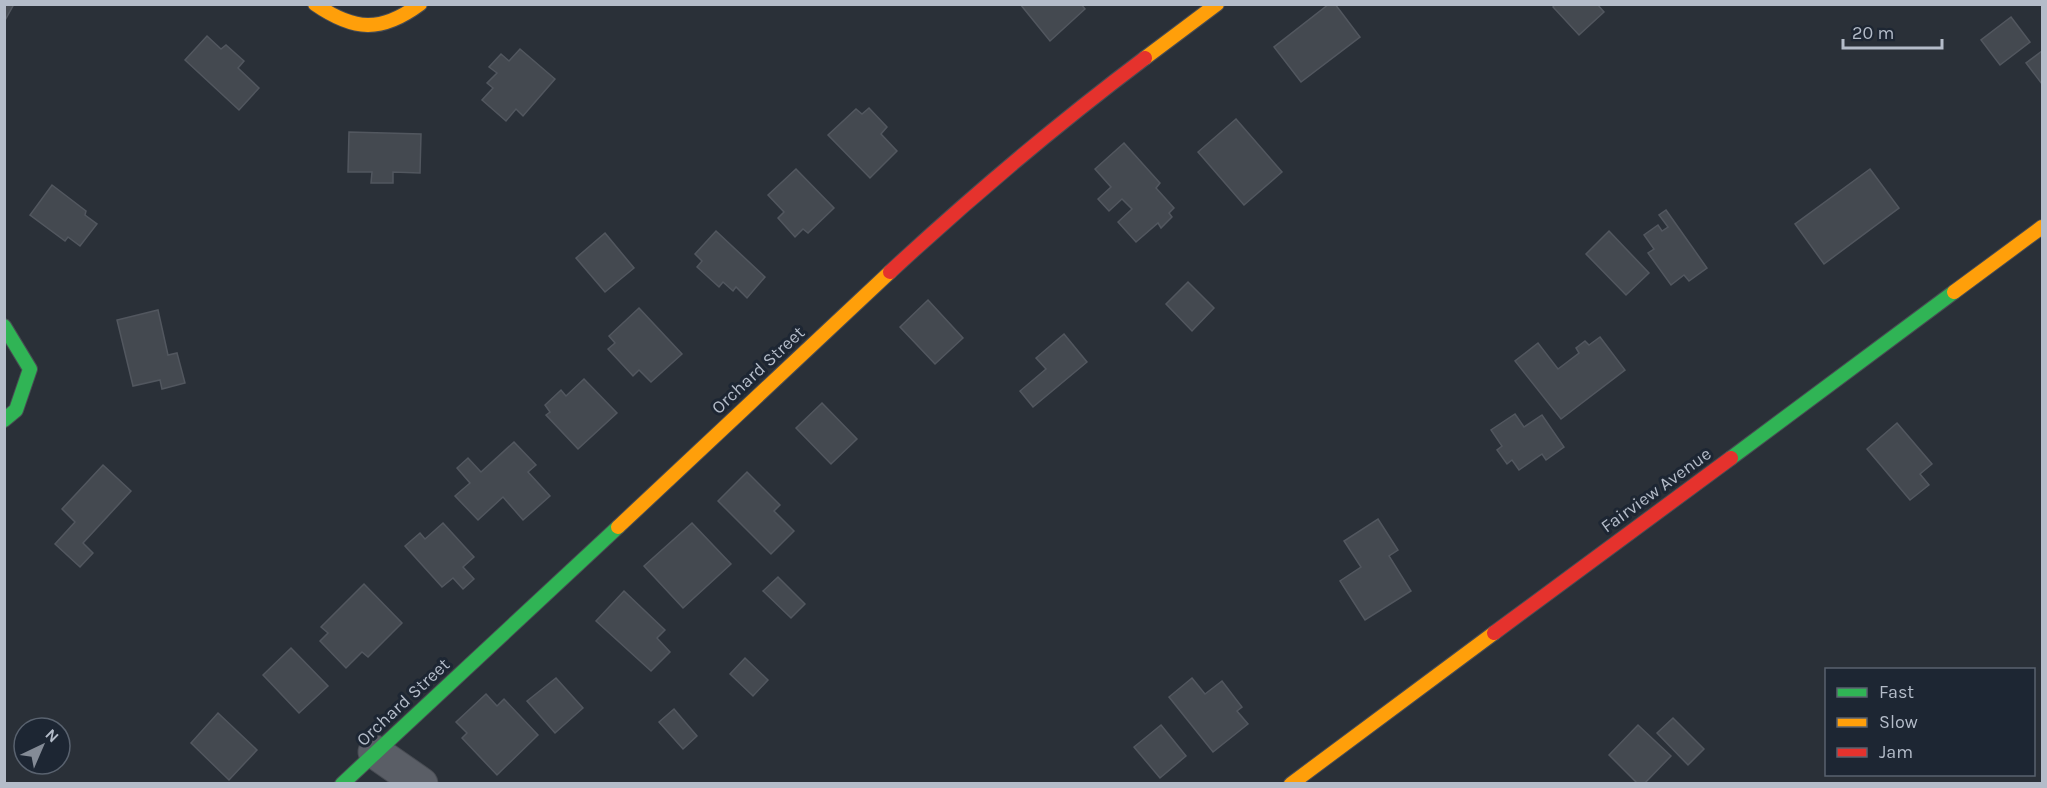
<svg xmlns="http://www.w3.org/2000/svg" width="2047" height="788" font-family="Karla,sans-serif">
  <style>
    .building { fill: #444950; stroke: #52575f; stroke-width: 1.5 }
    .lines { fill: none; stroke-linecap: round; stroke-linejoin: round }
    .street-casing { stroke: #484c53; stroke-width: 35 }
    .fast-casing { stroke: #484c53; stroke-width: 16 }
    .slow-casing { stroke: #484c53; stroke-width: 16 }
    .jam-casing { stroke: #484c53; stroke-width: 16 }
    .street { stroke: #5a5e66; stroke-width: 33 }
    .fast { stroke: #30b455; stroke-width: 14 }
    .slow { stroke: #ff9f0a; stroke-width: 14 }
    .jam { stroke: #e5322d; stroke-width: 14 }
    .labels { text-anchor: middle; stroke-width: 6; stroke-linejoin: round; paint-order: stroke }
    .street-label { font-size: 18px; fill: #b4bcc9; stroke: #1d2633 }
  </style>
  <rect width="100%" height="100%" fill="#2a3038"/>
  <g class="building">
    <path d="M4,4H14L4,22Z"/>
    <path d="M1020,4H1081L1085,9L1050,41Z"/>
    <path d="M1329,4H1335L1360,37L1301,82L1274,47Z"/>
    <path d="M1555,4H1597L1604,12L1579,35L1553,7Z"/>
    <path d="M2011,17L2030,42L2000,65L1981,40Z"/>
    <path d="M207,36L221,49L226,45L244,61L238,68L259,88L239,110L185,60Z"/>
    <path d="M520,49L555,79L523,116L516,109L506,121L482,100L493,88L487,83L497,73L489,67L501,54L509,61Z"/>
    <path d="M2042,51V84L2026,63Z"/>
    <path d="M869,108L887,127L881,134L897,151L870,178L828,135L856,109L862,114Z"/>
    <path d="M1236,119L1282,172L1244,205L1198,152Z"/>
    <path d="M349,132L421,134L420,173L393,172V183H371L372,172H348Z"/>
    <path d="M1124,143L1160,183L1156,188L1174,208L1169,213L1172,217L1161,228L1158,223L1136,242L1118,222L1132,209L1122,199L1109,211L1098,199L1111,187L1095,169Z"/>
    <path d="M796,169L834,208L808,233L803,229L795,237L778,218L784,212L768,195Z"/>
    <path d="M1870,169L1899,208L1824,264L1795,224Z"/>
    <path d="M52,185L86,211L85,215L97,224L80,246L68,237L65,241L30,215Z"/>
    <path d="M1666,210L1707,268L1689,281L1684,275L1671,285L1648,253L1654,249L1644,235L1658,225L1662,231L1668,227L1659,215Z"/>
    <path d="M716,231L765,277L747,298L736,287L733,291L723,282L719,287L697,267L702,261L695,254Z"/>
    <path d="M1609,231L1649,273L1626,295L1586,254Z"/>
    <path d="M605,233L634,268L605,292L576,258Z"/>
    <path d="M1188,282L1214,308L1192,331L1166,304Z"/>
    <path d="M928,300L963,338L935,364L900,327Z"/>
    <path d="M639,308L682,354L651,382L639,370L633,376L608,349L615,343L609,336Z"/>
    <path d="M158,310L168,355L177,353L185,383L162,389L160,380L133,386L117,320Z"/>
    <path d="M1064,334L1087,362L1033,407L1020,391L1046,369L1036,358Z"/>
    <path d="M1600,337L1625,370L1561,419L1515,361L1538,343L1558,369L1579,353L1576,348L1585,341L1589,345Z"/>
    <path d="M584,379L617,413L578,449L546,415L550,412L545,405L561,390L566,396Z"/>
    <path d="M822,403L857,439L831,464L796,428Z"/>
    <path d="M1515,414L1524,427L1542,415L1564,447L1546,460L1542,454L1519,470L1512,460L1507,464L1497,450L1502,446L1491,430Z"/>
    <path d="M1897,423L1932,464L1920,474L1929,485L1910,500L1867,449Z"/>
    <path d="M514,442L536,465L528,472L550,496L523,520L503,497L478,520L455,496L470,483L457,468L468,458L481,472Z"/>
    <path d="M103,465L131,491L83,543L93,553L80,567L55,544L75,522L62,509Z"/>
    <path d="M747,472L780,505L774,511L794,531L771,554L718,501Z"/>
    <path d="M1378,519L1398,550L1389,556L1411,591L1365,620L1340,581L1361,567L1344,541Z"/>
    <path d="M443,523L474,557L463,567L474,579L463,589L453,578L442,587L405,546L420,533L425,539Z"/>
    <path d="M692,523L731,564L683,608L644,566Z"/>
    <path d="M778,577L805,604L791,618L763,591Z"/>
    <path d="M364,584L402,623L368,657L362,652L346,668L320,641L328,633L321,627Z"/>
    <path d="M624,591L665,630L657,638L670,652L651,671L596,621Z"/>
    <path d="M291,648L328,686L299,713L263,675Z"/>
    <path d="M745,658L768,680L753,696L730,674Z"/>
    <path d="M556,678L583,708L555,733L527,701Z"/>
    <path d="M1192,678L1205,694L1222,681L1242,707L1237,711L1248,724L1213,752L1169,697Z"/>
    <path d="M486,694L497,706L504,699L538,735L497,775L462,738L467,733L456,722Z"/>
    <path d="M674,709L697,736L683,749L659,722Z"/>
    <path d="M218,713L257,750L229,780L191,743Z"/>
    <path d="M1673,718L1704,749L1688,765L1657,733Z"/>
    <path d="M1161,725L1186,756L1160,778L1134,747Z"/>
    <path d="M1638,725L1671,756L1644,784H1638L1609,755Z"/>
  </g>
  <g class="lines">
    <defs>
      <path id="street" d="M375,752L421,784"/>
      <g id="fast">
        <path d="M4,326L30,369L16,410L4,420"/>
        <path d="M1731,458L1954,292"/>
        <path d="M342,784L618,527"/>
      </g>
      <g id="slow">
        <path d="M315,4C354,31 381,33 420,4"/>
        <path d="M1145,58L1217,4"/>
        <path d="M1954,292L2042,227"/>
        <path d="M618,527L890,272"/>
        <path d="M1291,784L1494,633"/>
      </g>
      <g id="jam">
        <path d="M890,272C972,196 1056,125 1145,58"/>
        <path d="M1494,633L1731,458"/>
      </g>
    </defs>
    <use href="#street" class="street-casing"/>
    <use href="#fast" class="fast-casing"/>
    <use href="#slow" class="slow-casing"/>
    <use href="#jam" class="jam-casing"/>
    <use href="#street" class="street"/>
    <use href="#fast" class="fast"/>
    <use href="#slow" class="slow"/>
    <use href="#jam" class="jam"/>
  </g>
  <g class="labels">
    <g class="street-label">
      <text transform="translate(758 370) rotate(-43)" y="6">Orchard Street</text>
      <text transform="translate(1656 490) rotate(-36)" y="6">Fairview Avenue</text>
      <text transform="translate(403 702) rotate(-43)" y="6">Orchard Street</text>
    </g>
  </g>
  <rect width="2047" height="788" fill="none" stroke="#b4bcc9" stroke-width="12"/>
  <rect x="1825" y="668" width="210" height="108" fill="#1d2633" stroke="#59626f" stroke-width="1.5"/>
  <rect x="1837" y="688" width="30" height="9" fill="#30b455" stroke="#59626f" stroke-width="1.5"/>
  <text x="1879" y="698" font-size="18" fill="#b4bcc9">Fast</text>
  <rect x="1837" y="718" width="30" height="9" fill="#ff9f0a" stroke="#59626f" stroke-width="1.5"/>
  <text x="1879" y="728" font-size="18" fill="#b4bcc9">Slow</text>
  <rect x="1837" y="748" width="30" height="9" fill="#e5322d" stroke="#59626f" stroke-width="1.5"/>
  <text x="1879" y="758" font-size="18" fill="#b4bcc9">Jam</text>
  <g transform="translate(42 746) rotate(44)"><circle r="28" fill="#1d2633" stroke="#59626f" stroke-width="1.5"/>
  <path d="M0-4.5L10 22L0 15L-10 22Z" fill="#848b96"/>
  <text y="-9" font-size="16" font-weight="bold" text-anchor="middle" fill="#b4bcc9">N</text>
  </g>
  <path d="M1843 39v9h99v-9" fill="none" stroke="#b4bcc9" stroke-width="3"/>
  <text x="1852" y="39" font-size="18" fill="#b4bcc9" stroke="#1d2633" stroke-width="4.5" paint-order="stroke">20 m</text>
</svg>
